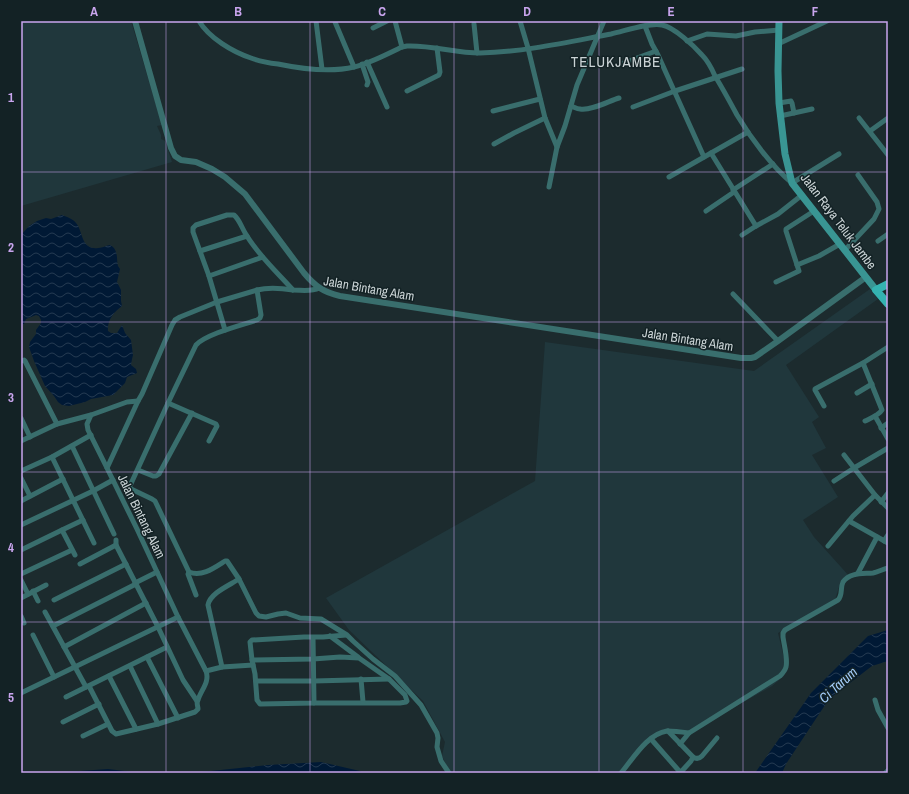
<svg xmlns="http://www.w3.org/2000/svg" width="909" height="794" font-family="'Archivo Narrow',sans-serif">
  <style>
    .built { fill: #20373c }
    .water { fill: url(#water-waves) }
    .lines { fill: none; stroke-linecap: round; stroke-linejoin: round }
    .minor { stroke: #396e6d; stroke-width: 5 }
    .tertiary { stroke: #396e6d; stroke-width: 6 }
    .secondary { stroke: #399593; stroke-width: 7 }
    .primary { stroke: #34b3b1; stroke-width: 8 }
    .grid { fill: none; stroke: #c9a5ee; stroke-width: 1; stroke-opacity: 0.55 }
    .labels { text-anchor: middle; stroke-width: 3; stroke-linejoin: round; paint-order: stroke }
    .street-label { font-size: 13px; fill: #cad3d5; stroke: #132225 }
    .water-label { font-size: 14px; font-style: italic; fill: #a3ccf9; stroke: #132225 }
    .quarter-label { font-size: 15px; letter-spacing: 1px; fill: #cad3d5; stroke: #132225 }
    .neatline { fill: none; stroke: #c9a5ee; stroke-width: 1.5 }
    .grid-label { font-size: 13px; text-anchor: middle; font-weight: bold; fill: #c9a5ee }
  </style>
  <defs>
    <pattern id="water-waves" width="16" height="10" patternUnits="userSpaceOnUse"><rect width="16" height="10" fill="#001935"/><path d="M0 5q4-4 8 0t8 0" fill="none" stroke="#243a51"/></pattern>
  </defs>
  <rect width="100%" height="100%" fill="#1c2b2e"/>
  <g class="built">
    <path d="M21,21H131L162,125L157,126L161,135V139L165,141L172,162L21,206Z"/>
    <path d="M870,289L878,299L786,365L819,417L812,422L826,448L812,455L838,497L803,520L814,537L850,577L840,584L835,600L778,633L786,666L784,676L772,686L692,731L670,729L646,744L621,773H450L442,756L445,742L423,701L349,630L326,598L535,481L545,342L754,371Z"/>
  </g>
  <g class="water">
    <path d="M62,215C67,217 73,219 76,223C83,231 81,247 94,248C100,249 105,246 110,245C119,250 116,258 118,266L120,269L117,282L121,290V301L122,306C114,312 107,320 108,331L111,333H117L122,325L125,333L131,340L133,355L132,359L131,365L136,369L137,373L127,377L125,383L113,395L91,399L85,402L69,406L62,405L58,402L54,396L45,386L34,361L29,347L30,342L36,334V330L41,323V320L39,316L36,315L26,319L24,324L21,325V235L29,226L37,221L46,218L51,219Z"/>
    <path d="M888,630V661L872,666L829,699L786,764L782,773H755L811,693L868,636Z"/>
    <path d="M321,762L360,771L362,773H192L268,765Z"/>
    <path d="M108,769L141,773H51Z"/>
  </g>
  <g class="lines">
    <g class="minor">
      <path d="M199,21C209,38 233,52 251,58C259,61 269,63 278,64C302,69 329,73 354,67C371,63 387,54 402,47L407,46C432,45 455,53 480,53C524,52 568,42 611,34C625,31 649,22 662,25C674,27 694,46 702,55C708,61 712,69 715,76C723,89 730,102 737,115C750,137 773,168 792,183L839,154"/>
      <path d="M316,21L322,69"/>
      <path d="M395,21L402,47"/>
      <path d="M520,21L528,48L545,118L557,147"/>
      <path d="M335,22L354,67"/>
      <path d="M474,24L477,53"/>
      <path d="M645,26L652,44L658,55L704,157"/>
      <path d="M373,28L387,21"/>
      <path d="M687,41L707,34L736,36L755,32L779,30"/>
      <path d="M778,44L827,21"/>
      <path d="M367,62L387,107"/>
      <path d="M362,64L368,82L367,85"/>
      <path d="M618,65L656,51"/>
      <path d="M407,91L439,75L440,72L437,48"/>
      <path d="M779,103L791,101L792,103L794,113"/>
      <path d="M571,106C574,107 577,109 580,109C591,111 609,101 619,98"/>
      <path d="M633,107L675,91L742,69"/>
      <path d="M493,111L540,99"/>
      <path d="M780,116L812,109"/>
      <path d="M859,118L888,155"/>
      <path d="M870,131L888,118"/>
      <path d="M494,144L514,133L545,118"/>
      <path d="M711,153L756,226"/>
      <path d="M669,177L748,132"/>
      <path d="M549,187L557,147L565,126L577,85L604,21"/>
      <path d="M733,190L773,164"/>
      <path d="M706,211L734,192"/>
      <path d="M742,235L756,226L778,214L802,195"/>
      <path d="M878,241L888,234"/>
      <path d="M845,250L874,219L879,209L877,202L858,175"/>
      <path d="M200,251L247,236"/>
      <path d="M263,257L209,276L193,232V228L196,225L227,215H234C240,220 242,229 247,236C259,256 277,272 293,290"/>
      <path d="M797,265L819,256L840,244"/>
      <path d="M209,276L225,330"/>
      <path d="M776,282L799,271L786,231V229L814,211"/>
      <path d="M257,290L261,315L260,318L257,320C242,325 206,334 196,345L168,403L129,488L152,499L155,501L189,572C202,577 214,568 225,561H227L239,579L256,613L259,616L266,617L278,614L286,613L300,618L321,619L347,635L353,641L373,659L395,676L421,705L437,733L438,738L437,747L441,761L449,773"/>
      <path d="M733,294L778,341"/>
      <path d="M21,361L24,360L25,361L57,424"/>
      <path d="M863,363L882,410C879,415 871,418 865,421"/>
      <path d="M857,393L872,384"/>
      <path d="M168,403L216,424L217,426L209,441"/>
      <path d="M824,406L815,390V389L863,363L888,347"/>
      <path d="M91,415L87,424L88,430L107,468"/>
      <path d="M875,416L888,439"/>
      <path d="M21,418L30,437"/>
      <path d="M881,428L888,423"/>
      <path d="M21,441L57,424L91,415L127,402L138,401"/>
      <path d="M72,446L114,534"/>
      <path d="M844,455L875,495L888,508"/>
      <path d="M52,457L94,543"/>
      <path d="M138,470L153,476H156L159,474L192,413"/>
      <path d="M21,471L52,457L91,435"/>
      <path d="M21,478L30,496"/>
      <path d="M834,481L854,468L888,448"/>
      <path d="M21,501L63,479"/>
      <path d="M881,502L888,493"/>
      <path d="M849,521L888,543"/>
      <path d="M21,525L93,491L113,480"/>
      <path d="M62,530L75,555"/>
      <path d="M116,540V545L158,627L183,680L197,701"/>
      <path d="M884,541L888,535"/>
      <path d="M828,546L853,516L875,495"/>
      <path d="M21,550L62,530L83,520"/>
      <path d="M80,564L116,545"/>
      <path d="M189,572L188,574L196,595"/>
      <path d="M858,573L877,537"/>
      <path d="M21,574L72,550"/>
      <path d="M21,580L28,594"/>
      <path d="M135,583L157,572"/>
      <path d="M33,591L38,601"/>
      <path d="M21,598L46,585"/>
      <path d="M54,600L126,564"/>
      <path d="M45,612L86,687"/>
      <path d="M21,616L24,623"/>
      <path d="M53,626L136,584"/>
      <path d="M33,635L54,677"/>
      <path d="M330,636L358,657"/>
      <path d="M313,637L314,703L260,704L257,700L255,674L252,660L250,642L252,640L304,637H323L346,635"/>
      <path d="M64,647L146,603"/>
      <path d="M147,657L178,718"/>
      <path d="M252,660L313,659L340,657L359,658L389,679L405,695L407,701L406,702L400,703H314"/>
      <path d="M130,666L158,724"/>
      <path d="M222,667L208,605C210,593 230,585 239,579"/>
      <path d="M206,671L222,667L253,665"/>
      <path d="M109,676L136,729"/>
      <path d="M361,679L363,702"/>
      <path d="M256,681H314L389,679"/>
      <path d="M89,686L112,731L116,734L158,724L195,712L198,709C198,706 196,703 198,700C201,690 210,682 206,671L178,617L137,529L107,468L138,401L142,394L172,325L175,320L180,317L217,302L257,290C268,287 281,288 293,290C302,290 311,292 319,288"/>
      <path d="M21,693L178,617"/>
      <path d="M66,697L167,647"/>
      <path d="M875,700L878,710L888,728"/>
      <path d="M63,722L99,704"/>
      <path d="M668,731L693,757C696,759 699,759 702,756L717,738"/>
      <path d="M83,736L108,724"/>
      <path d="M651,739L680,772"/>
      <path d="M680,744L689,733L780,676C783,673 785,671 786,667C788,659 784,645 783,637V633L785,630L838,600C843,595 840,588 843,582C850,572 863,574 873,573C878,572 883,569 888,568"/>
      <path d="M621,773C633,759 647,734 667,731C674,731 682,732 689,733"/>
      <path d="M680,773L691,761L693,757"/>
    </g>
    <g class="tertiary">
      <path d="M135,21L171,148L175,156L181,160L196,162L212,169L225,177L245,194L304,273C315,286 323,292 340,296L741,358H751L755,357L778,341L866,277"/>
      <path d="M886,773L888,771"/>
    </g>
    <path class="secondary" d="M779,21L778,71L779,103L785,154L792,183L876,290"/>
    <path class="primary" d="M888,284L876,290L888,304"/>
  </g>
  <path class="grid" d="M166,21V773M310,21V773M454,21V773M599,21V773M743,21V773M21,172H888M21,322H888M21,472H888M21,622H888"/>
  <g class="labels">
    <g class="street-label">
      <text transform="translate(839 221) rotate(53)" y="5">Jalan Raya Teluk Jambe</text>
      <text transform="translate(369 288) rotate(10)" y="5">Jalan Bintang Alam</text>
      <text transform="translate(688 339) rotate(9)" y="5">Jalan Bintang Alam</text>
      <text transform="translate(142 516) rotate(64)" y="5">Jalan Bintang Alam</text>
    </g>
    <g class="water-label">
      <text transform="translate(838 685) rotate(-42)" y="5">Ci Tarum</text>
    </g>
    <g class="quarter-label">
      <text x="616" y="67">TELUKJAMBE</text>
    </g>
  </g>
  <rect width="909" height="794" fill="none" stroke="#132225" stroke-width="44"/>
  <rect x="22" y="22" width="865" height="750" class="neatline"/>
  <g class="grid-label">
    <text x="94" y="16">A</text>
    <text x="238" y="16">B</text>
    <text x="382" y="16">C</text>
    <text x="527" y="16">D</text>
    <text x="671" y="16">E</text>
    <text x="815" y="16">F</text>
    <text x="11" y="102">1</text>
    <text x="11" y="252">2</text>
    <text x="11" y="402">3</text>
    <text x="11" y="552">4</text>
    <text x="11" y="702">5</text>
  </g>
</svg>
